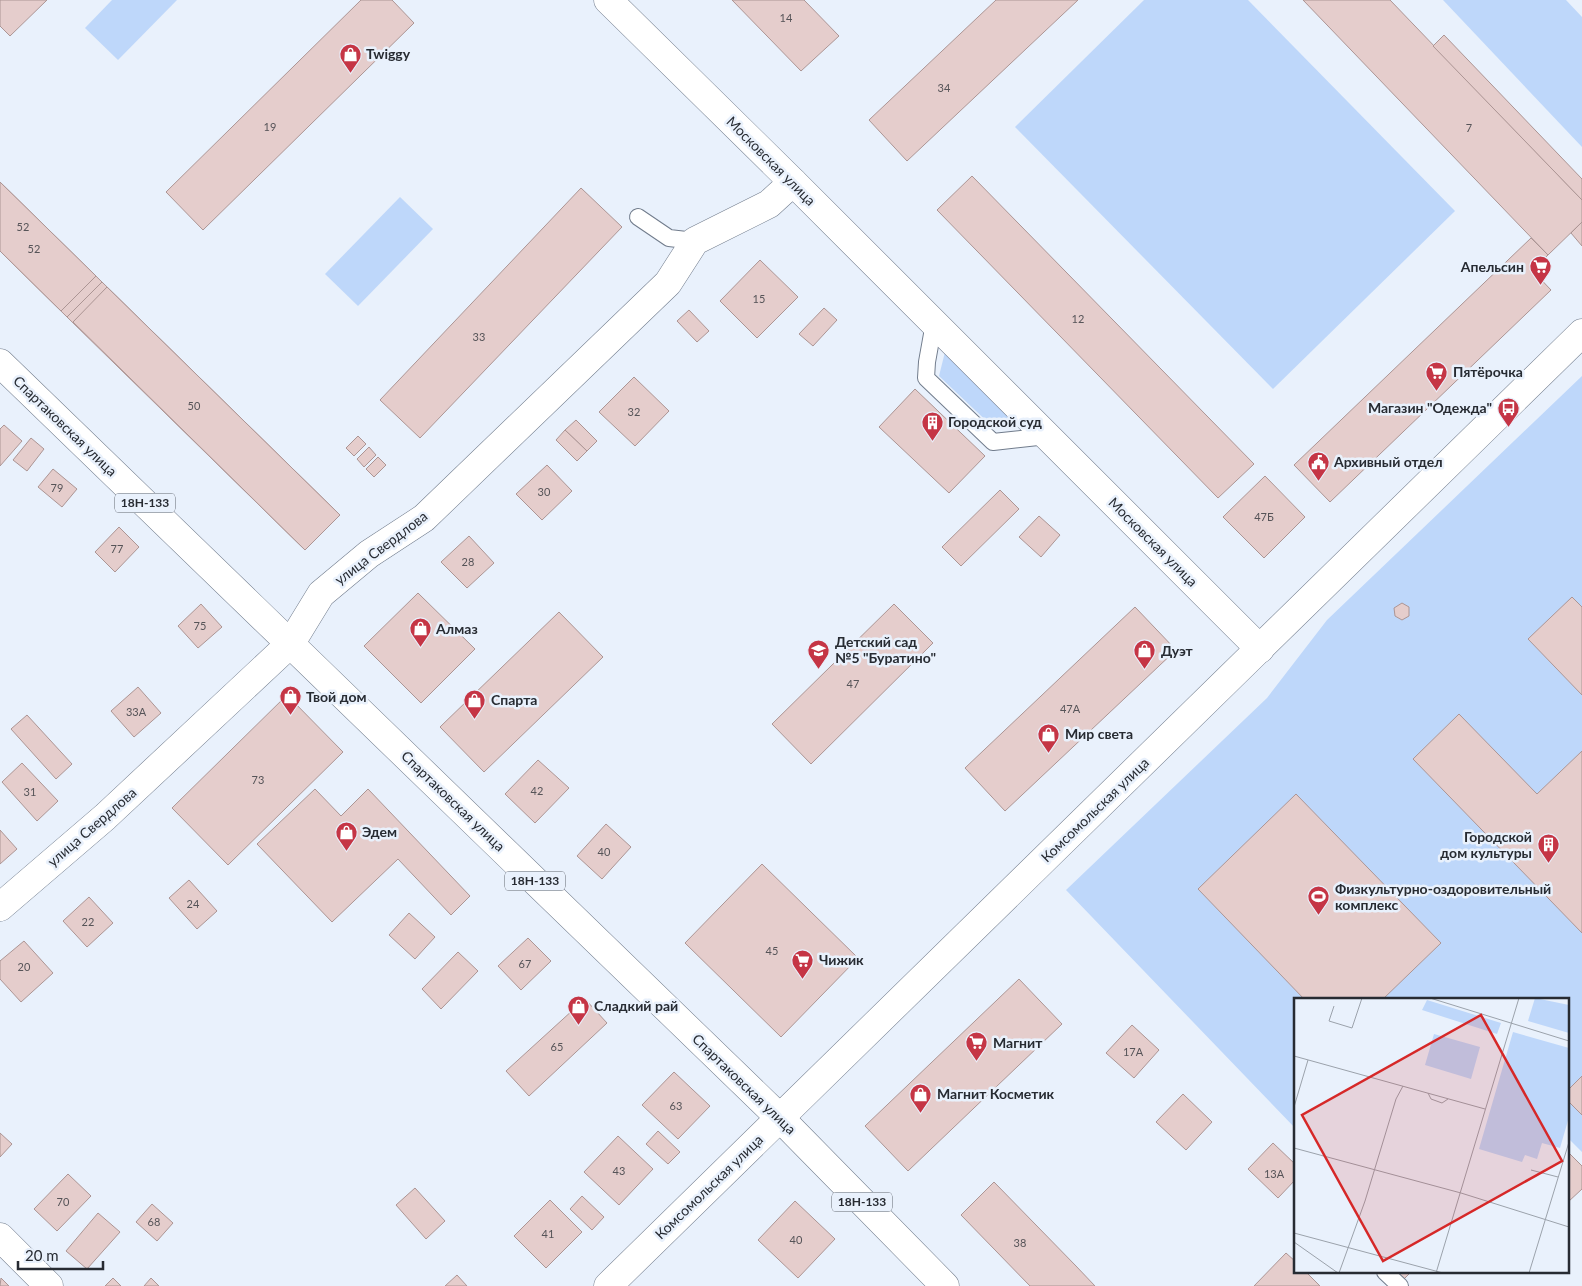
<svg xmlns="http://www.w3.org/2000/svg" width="1582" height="1286" font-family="Lato,sans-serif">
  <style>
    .green { fill: #bed7fa }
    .building { fill: #e5cdcc; stroke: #ac9594 }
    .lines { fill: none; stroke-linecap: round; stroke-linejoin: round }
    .service-casing { stroke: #717c8c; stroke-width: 18 }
    .minor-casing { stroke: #717c8c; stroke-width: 29 }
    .primary-casing { stroke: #717c8c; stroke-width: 29 }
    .service { stroke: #fff; stroke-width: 16 }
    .minor { stroke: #fff; stroke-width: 28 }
    .primary { stroke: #fff; stroke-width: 28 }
    .labels { text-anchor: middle; stroke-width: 5; stroke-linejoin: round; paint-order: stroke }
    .number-label { font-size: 11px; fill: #565458 }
    .shield { fill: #e9f1fc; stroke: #61666f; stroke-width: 1 }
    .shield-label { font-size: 12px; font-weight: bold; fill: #272b32 }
    .poi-label { font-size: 14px; font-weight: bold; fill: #272b32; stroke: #e9f1fc; text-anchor: start }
    .street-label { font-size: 14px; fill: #272b32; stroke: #e9f1fc }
    .inset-road { fill: none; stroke: #9ba2ab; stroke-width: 1 }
    .view { fill: #d62828; fill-opacity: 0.15; stroke: #d62828; stroke-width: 2.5 }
    .inset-edge { fill: none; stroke: #272b32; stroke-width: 2.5 }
  </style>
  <rect width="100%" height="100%" fill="#e9f1fc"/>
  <g class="green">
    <path d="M112,0H177L118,60L85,28Z"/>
    <path d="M1144,0H1248L1455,211L1273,389L1015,127Z"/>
    <path d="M1443,0H1566L1582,17V147Z"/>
    <path d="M400,197L433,229L358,306L325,274Z"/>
    <path d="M945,352L1019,425L995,429L939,376Z"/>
    <path d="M1582,376V1152L1568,1138V1000H1296V1129L1066,890L1267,698L1327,620Z"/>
  </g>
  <g class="building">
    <path d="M0,0H47L10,36L0,26Z"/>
    <path d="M361,0H392L414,23L203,230L166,192Z"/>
    <path d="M732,0H804L839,36L801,71Z"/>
    <path d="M996,0H1078L907,161L869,120Z"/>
    <path d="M1303,0H1390L1582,200V222L1548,255Z"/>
    <path d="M1444,35L1582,179V200L1433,46Z"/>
    <path d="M972,176L1254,464L1218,498L937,210Z"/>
    <path d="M0,182L102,282L67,317L0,251Z"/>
    <path d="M0,182L96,276L61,311L0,251Z"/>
    <path d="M581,188L622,227L420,438L380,400Z"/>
    <path d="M1582,222V246L1571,233Z"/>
    <path d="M1531,238L1548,255L1532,270L1551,290L1330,502L1294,465Z"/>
    <path d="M760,260L798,297L757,338L720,301Z"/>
    <path d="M102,282L340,515L305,550L67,317Z"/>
    <path d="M107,287L340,515L305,550L73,322Z"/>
    <path d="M824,308L837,320L813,346L799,334Z"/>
    <path d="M689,310L709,331L697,342L677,321Z"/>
    <path d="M634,377L669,411L635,446L599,412Z"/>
    <path d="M915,389L985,456L949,493L879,427Z"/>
    <path d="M576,420L597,441L587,451L565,430Z"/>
    <path d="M4,425L22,441L0,466V429Z"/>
    <path d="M565,430L587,451L577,461L556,440Z"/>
    <path d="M358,436L366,444L354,456L346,448Z"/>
    <path d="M31,438L44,449L27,471L13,460Z"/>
    <path d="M369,447L376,455L364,467L357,459Z"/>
    <path d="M378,457L386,465L374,477L366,469Z"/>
    <path d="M547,465L572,491L542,520L516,494Z"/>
    <path d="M53,469L77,489L62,507L38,487Z"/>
    <path d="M1265,476L1305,517L1264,558L1223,517Z"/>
    <path d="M1000,490L1019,509L961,566L942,547Z"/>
    <path d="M1039,516L1060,535L1041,557L1019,537Z"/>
    <path d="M119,527L139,547L115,572L95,552Z"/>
    <path d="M469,536L494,563L467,588L441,562Z"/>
    <path d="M418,593L475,649L421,703L364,646Z"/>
    <path d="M1572,597L1582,607V695L1528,639Z"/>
    <path d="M1402,603L1409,607V616L1402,620L1395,616L1394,608Z"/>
    <path d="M201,604L222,627L198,648L178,626Z"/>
    <path d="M894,604L933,643L811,764L772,724Z"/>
    <path d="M1135,607L1176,650L1005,811L965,768Z"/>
    <path d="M559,612L603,657L484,772L440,727Z"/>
    <path d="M138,687L161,713L134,737L111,711Z"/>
    <path d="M287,695L343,752L228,865L172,808Z"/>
    <path d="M1459,714L1537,794L1582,751V933L1413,759Z"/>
    <path d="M27,715L72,764L56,779L11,729Z"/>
    <path d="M538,760L569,788L535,823L505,794Z"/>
    <path d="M22,763L58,801L37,821L2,782Z"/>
    <path d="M315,789L341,816L368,789L470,896L451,915L398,859L332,922L257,844Z"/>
    <path d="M1296,794L1441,943L1382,1000H1305L1198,889Z"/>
    <path d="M606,824L631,847L602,879L577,856Z"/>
    <path d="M0,830L17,849L0,864Z"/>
    <path d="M762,864L858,958L781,1037L685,943Z"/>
    <path d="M189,880L217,911L197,929L169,898Z"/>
    <path d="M89,897L113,923L87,947L63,921Z"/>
    <path d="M409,913L435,937L415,959L389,935Z"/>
    <path d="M528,938L551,961L521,990L498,966Z"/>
    <path d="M24,941L53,973L21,1002L0,979V961Z"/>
    <path d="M458,952L478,971L441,1009L422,989Z"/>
    <path d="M1019,979L1062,1024L908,1171L865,1126Z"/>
    <path d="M585,999L607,1023L529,1096L506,1071Z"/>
    <path d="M1132,1025L1159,1050L1134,1078L1106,1053Z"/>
    <path d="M674,1072L710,1106L678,1139L642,1105Z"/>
    <path d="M1582,1076V1115L1568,1101V1090Z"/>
    <path d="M1183,1094L1212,1122L1186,1150L1156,1122Z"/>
    <path d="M658,1131L680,1152L668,1164L646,1144Z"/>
    <path d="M0,1133L12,1144L0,1157Z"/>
    <path d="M618,1136L653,1169L619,1205L584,1172Z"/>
    <path d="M1273,1143L1296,1165V1179L1278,1198L1248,1169Z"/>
    <path d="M1568,1152L1582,1166V1189L1568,1202Z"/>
    <path d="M68,1174L91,1196L57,1231L34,1209Z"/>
    <path d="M994,1182L1076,1266L1095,1286H1030L961,1215Z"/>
    <path d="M415,1188L445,1221L426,1239L396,1205Z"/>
    <path d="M582,1196L604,1217L592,1230L570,1209Z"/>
    <path d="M550,1200L582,1232L546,1268L514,1236Z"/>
    <path d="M795,1201L835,1239L798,1278L758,1240Z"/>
    <path d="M152,1204L173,1223L157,1241L136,1222Z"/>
    <path d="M98,1213L120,1232L87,1269L66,1251Z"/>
    <path d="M1286,1253L1296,1262V1272H1306L1320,1286H1254Z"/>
    <path d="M1393,1272H1411L1402,1281Z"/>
    <path d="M457,1275L467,1286H445Z"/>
    <path d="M1,1278L9,1286H0Z"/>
    <path d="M113,1278L121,1286H105Z"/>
    <path d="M151,1278L159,1286H144Z"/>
  </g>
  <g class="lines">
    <defs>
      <g id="service">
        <path d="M638,217L669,238L695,241"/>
        <path d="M934,323L927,362L926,378L993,442L1047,436"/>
        <path d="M1385,1272L1400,1286"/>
      </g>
      <g id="minor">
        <path d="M608,0L793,182L1260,649"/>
        <path d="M0,907L105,817L291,643L321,594L369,554L424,518L668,283L695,241L769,204L793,182"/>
        <path d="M0,1237L49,1286"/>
        <path d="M608,1286L1582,333"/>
      </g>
      <path id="primary" d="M0,363L780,1118L945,1286"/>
    </defs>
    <use href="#service" class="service-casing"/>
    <use href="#minor" class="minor-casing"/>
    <use href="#primary" class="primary-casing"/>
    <use href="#service" class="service"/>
    <use href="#minor" class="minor"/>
    <use href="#primary" class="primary"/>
  </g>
  <defs>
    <symbol id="shop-pin" viewBox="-11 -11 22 30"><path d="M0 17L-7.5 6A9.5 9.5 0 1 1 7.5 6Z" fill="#c53545" stroke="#e9f1fc"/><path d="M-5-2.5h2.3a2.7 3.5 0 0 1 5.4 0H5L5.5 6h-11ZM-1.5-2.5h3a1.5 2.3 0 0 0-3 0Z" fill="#fff"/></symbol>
    <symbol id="supermarket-pin" viewBox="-11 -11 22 30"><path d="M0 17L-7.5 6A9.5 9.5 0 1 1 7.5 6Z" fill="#c53545" stroke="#e9f1fc"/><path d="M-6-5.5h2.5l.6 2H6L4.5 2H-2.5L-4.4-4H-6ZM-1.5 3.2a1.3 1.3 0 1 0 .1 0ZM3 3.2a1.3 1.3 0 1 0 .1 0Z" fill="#fff"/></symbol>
    <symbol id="bus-pin" viewBox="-11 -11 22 30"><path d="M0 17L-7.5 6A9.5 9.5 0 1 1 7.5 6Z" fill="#c53545" stroke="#e9f1fc"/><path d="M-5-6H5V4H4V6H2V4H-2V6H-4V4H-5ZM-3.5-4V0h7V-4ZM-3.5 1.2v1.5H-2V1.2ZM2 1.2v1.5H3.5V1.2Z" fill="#fff"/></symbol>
    <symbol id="building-pin" viewBox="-11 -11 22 30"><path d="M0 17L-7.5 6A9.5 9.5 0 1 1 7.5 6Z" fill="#c53545" stroke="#e9f1fc"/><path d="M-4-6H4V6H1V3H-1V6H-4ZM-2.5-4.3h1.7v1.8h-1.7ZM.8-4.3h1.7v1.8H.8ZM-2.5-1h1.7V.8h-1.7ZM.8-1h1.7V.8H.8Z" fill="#fff"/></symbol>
    <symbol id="civic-pin" viewBox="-11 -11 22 30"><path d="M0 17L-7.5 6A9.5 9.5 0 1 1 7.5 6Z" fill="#c53545" stroke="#e9f1fc"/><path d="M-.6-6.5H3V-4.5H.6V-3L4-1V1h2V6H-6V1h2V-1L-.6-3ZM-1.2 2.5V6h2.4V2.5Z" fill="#fff"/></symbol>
    <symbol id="school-pin" viewBox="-11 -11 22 30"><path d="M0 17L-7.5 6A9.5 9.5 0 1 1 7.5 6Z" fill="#c53545" stroke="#e9f1fc"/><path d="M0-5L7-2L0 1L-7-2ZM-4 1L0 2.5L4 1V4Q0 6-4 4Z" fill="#fff"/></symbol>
    <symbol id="stadium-pin" viewBox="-11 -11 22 30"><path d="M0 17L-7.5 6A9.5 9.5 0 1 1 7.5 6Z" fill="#c53545" stroke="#e9f1fc"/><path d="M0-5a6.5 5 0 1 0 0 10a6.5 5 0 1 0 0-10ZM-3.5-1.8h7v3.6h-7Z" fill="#fff"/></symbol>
  </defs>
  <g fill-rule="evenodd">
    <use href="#shop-pin" x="338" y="42" width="25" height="34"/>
    <use href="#supermarket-pin" x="1528" y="254" width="25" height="34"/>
    <use href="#supermarket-pin" x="1424" y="360" width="25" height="34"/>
    <use href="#bus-pin" x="1496" y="396" width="25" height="34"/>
    <use href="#building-pin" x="920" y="410" width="25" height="34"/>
    <use href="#civic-pin" x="1306" y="450" width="25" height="34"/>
    <use href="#shop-pin" x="408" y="616" width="25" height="34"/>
    <use href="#school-pin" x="806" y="638" width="25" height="34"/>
    <use href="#shop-pin" x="1132" y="638" width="25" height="34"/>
    <use href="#shop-pin" x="278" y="684" width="25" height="34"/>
    <use href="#shop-pin" x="462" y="688" width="25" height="34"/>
    <use href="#shop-pin" x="1036" y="722" width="25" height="34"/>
    <use href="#shop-pin" x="334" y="820" width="25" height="34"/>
    <use href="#building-pin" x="1536" y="832" width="25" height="34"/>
    <use href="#stadium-pin" x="1306" y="884" width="25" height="34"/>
    <use href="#supermarket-pin" x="790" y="948" width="25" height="34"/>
    <use href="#shop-pin" x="566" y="994" width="25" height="34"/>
    <use href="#supermarket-pin" x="964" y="1030" width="25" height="34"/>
    <use href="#shop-pin" x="908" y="1082" width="25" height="34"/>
  </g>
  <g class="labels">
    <g class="number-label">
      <text x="786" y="22">14</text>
      <text x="944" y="92">34</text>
      <text x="270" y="131">19</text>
      <text x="1469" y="132">7</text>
      <text x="23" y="231">52</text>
      <text x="34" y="253">52</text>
      <text x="759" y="303">15</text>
      <text x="1078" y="323">12</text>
      <text x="479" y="341">33</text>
      <text x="194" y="410">50</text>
      <text x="634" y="416">32</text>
      <text x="57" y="492">79</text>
      <text x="544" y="496">30</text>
      <text x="1264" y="521">47Б</text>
      <text x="117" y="553">77</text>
      <text x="468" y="566">28</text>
      <text x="200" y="630">75</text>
      <text x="853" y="688">47</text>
      <text x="1070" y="713">47А</text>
      <text x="136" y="716">33А</text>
      <text x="258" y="784">73</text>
      <text x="537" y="795">42</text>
      <text x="30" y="796">31</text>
      <text x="604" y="856">40</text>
      <text x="193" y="908">24</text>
      <text x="88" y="926">22</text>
      <text x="772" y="955">45</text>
      <text x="525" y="968">67</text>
      <text x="24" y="971">20</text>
      <text x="557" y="1051">65</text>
      <text x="1133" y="1056">17А</text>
      <text x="676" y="1110">63</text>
      <text x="619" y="1175">43</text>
      <text x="1274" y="1178">13А</text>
      <text x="63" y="1206">70</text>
      <text x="154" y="1226">68</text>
      <text x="548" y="1238">41</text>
      <text x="796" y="1244">40</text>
      <text x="1020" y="1247">38</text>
    </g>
    <g class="shield">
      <rect x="115" y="493.5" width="60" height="19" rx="4"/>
      <rect x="505" y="871.5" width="60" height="19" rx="4"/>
      <rect x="832" y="1192.5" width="60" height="19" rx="4"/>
    </g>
    <g class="shield-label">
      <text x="145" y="507">18Н-133</text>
      <text x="535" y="885">18Н-133</text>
      <text x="862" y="1206">18Н-133</text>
    </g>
    <g class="poi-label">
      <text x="366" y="59">Twiggy</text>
      <text x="1524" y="272" text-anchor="end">Апельсин</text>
      <text x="1453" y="377">Пятёрочка</text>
      <text x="1492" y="413" text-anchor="end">Магазин "Одежда"</text>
      <text x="948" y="427">Городской суд</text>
      <text x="1334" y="467">Архивный отдел</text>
      <text x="436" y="634">Алмаз</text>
      <text x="835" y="647">Детский сад<tspan x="835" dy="16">№5 "Буратино"</tspan></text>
      <text x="1161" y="656">Дуэт</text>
      <text x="306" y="702">Твой дом</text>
      <text x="491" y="705">Спарта</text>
      <text x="1065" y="739">Мир света</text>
      <text x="362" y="837">Эдем</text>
      <text x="1532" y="842" text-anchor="end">Городской<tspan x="1532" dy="16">дом культуры</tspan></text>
      <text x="1335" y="894">Физкультурно-оздоровительный<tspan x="1335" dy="16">комплекс</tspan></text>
      <text x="819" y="965">Чижик</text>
      <text x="594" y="1011">Сладкий рай</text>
      <text x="993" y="1048">Магнит</text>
      <text x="937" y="1099">Магнит Косметик</text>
    </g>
    <g class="street-label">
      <text transform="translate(771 161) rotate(45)" y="5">Московская улица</text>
      <text transform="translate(65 426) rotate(44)" y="5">Спартаковская улица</text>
      <text transform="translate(1153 542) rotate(45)" y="5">Московская улица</text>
      <text transform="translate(381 548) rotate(-37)" y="5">улица Свердлова</text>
      <text transform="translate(453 801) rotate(44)" y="5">Спартаковская улица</text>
      <text transform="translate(1095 810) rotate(-44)" y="5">Комсомольская улица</text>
      <text transform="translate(92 827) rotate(-41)" y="5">улица Свердлова</text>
      <text transform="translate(744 1084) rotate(44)" y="5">Спартаковская улица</text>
      <text transform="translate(709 1187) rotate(-44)" y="5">Комсомольская улица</text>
    </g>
  </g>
  <g transform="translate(1294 998)">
    <rect width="275" height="275" fill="#e9f1fc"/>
    <path d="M241,0L275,7V35L234,23ZM133,2L207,25L203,36L128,12ZM219,34L275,50V119L266,150L248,145L243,161L231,157L228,164L185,151ZM140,36L186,49L177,81L131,67Z" fill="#bed7fa"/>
    <path class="inset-road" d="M136,0L275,43M40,8L35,23L58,30L68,0M0,58L191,111M134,95L137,101L148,105L154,101M0,109L14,62M0,150L167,195L275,229M237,172L264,179M0,235L149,275M0,244L44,275M45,275L71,203L102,101L109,88M142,275L225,0M235,275L275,144"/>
    <path class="view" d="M187,17L268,163L89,263L8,117Z"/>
    <rect width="275" height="275" class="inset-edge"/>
  </g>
  <path d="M18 1261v8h85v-8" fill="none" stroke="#272b32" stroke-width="2.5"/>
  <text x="25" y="1261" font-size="15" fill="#272b32" stroke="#e9f1fc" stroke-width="4" paint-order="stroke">20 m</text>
</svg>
